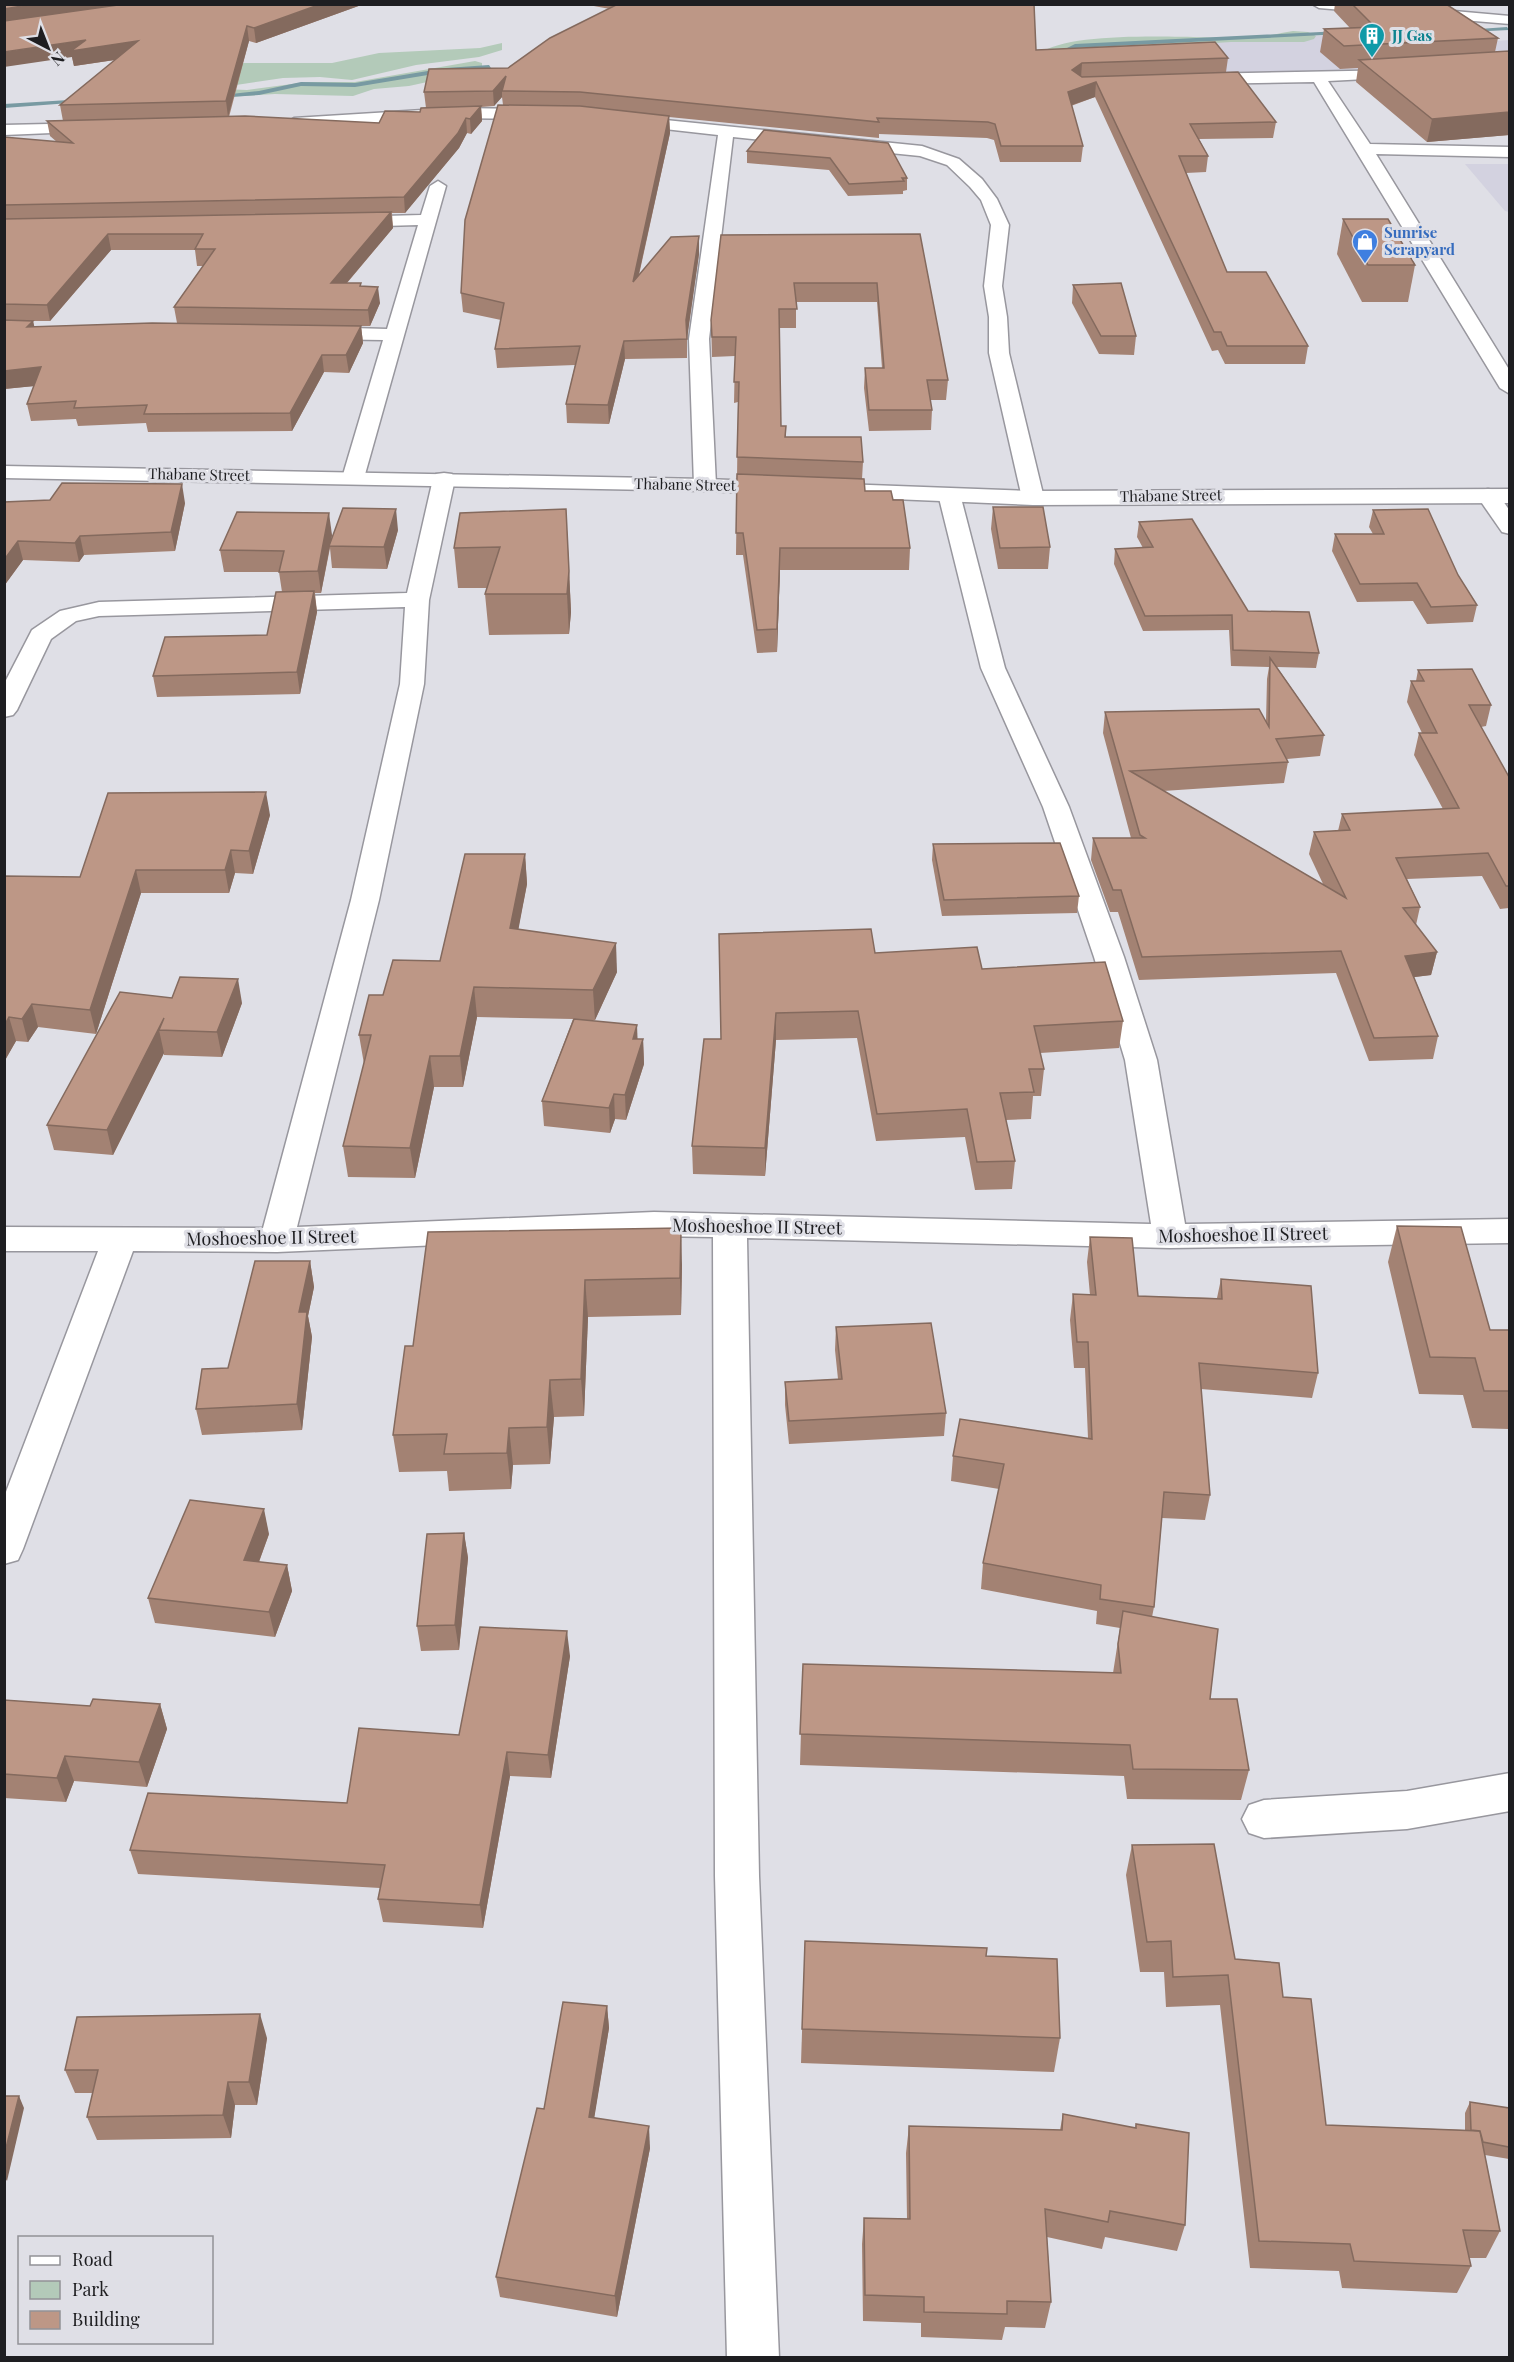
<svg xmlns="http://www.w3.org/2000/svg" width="1514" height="2362" font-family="'Playfair Display',serif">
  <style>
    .built { fill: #d3d2e0 }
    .green { fill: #b3cab9 }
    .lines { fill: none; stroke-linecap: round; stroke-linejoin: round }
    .stream { fill: #789aa2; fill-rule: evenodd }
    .minor-casing { stroke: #98979e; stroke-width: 3 }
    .tertiary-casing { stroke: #98979e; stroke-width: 3 }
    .minor { fill: #fff; fill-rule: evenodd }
    .tertiary { fill: #fff; fill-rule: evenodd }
    .wall { fill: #a38273; fill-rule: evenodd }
    .shaded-wall { fill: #846a5e }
    .building { fill: #bd9786; stroke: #846a5e; stroke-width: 1.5 }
    .labels { text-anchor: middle; stroke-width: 6; stroke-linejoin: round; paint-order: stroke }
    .far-culture-label { font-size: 15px; font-weight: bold; fill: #0d838f; stroke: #dfdfe6; text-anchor: start }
    .far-shop-label { font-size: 15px; font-weight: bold; fill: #366cbe; stroke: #dfdfe6; text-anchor: start }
    .far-street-label { font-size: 15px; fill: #1e1e21; stroke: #dfdfe6 }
    .street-label { font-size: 18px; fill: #1e1e21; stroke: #dfdfe6 }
  </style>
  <rect width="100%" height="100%" fill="#dfdfe6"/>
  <g class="built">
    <path d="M1353,34L1467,43L1510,40L1509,64L1064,80L1080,49Z"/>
    <path d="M1465,164H1509V212L1505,211Z"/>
  </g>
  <g class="green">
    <path d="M1293,31L1308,32L1316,36L1314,39L1304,42H1231L1039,54C1072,28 1206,39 1252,38C1266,37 1279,33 1293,31Z"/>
    <path d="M502,43V50L479,57L416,65L352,80L320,77L283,78L236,85L233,63H332L379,53L480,48Z"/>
    <path d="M475,61L482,63V70L409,86L374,89L353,96L275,94L196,99L223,89L247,90L307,82H355Z"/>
  </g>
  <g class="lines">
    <g class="stream">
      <path d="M1507,27L1509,30L1468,32L1465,30Z"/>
      <path d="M1341,31L1343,34L1076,48L1056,57L1051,56L1075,44Z"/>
      <path d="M489,65L491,68L446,72L355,87L301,86L259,95L216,98L213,96L259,91L301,82L355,83L446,68Z"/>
      <path d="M85,99L83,102L4,108V104Z"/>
    </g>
    <defs>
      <g id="minor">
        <path d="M1400,70L1407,74L1405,77L1328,81L1370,144L1510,147V157L1376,154L1510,371V394L1500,388L1314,82L1199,84L1191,79L1199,74Z"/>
        <path d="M455,108L539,109L547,114L539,119L455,118L294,128L286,123L294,118Z"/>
        <path d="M626,116L922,146L959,159L982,179L997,199L1009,225L1002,286L1007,317L1009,353L1044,498L1041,503H1025L1022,498L989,353V317L984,286L991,225L981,200L970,187L947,165L920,156L733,137L709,339L716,485L713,490H697L694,485L689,339L718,135L620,124L618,121Z"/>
        <path d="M93,123L101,128L99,131L4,135V125Z"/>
        <path d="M438,181L446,186L364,478L361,483H345L342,478L383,340L317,339L307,333L317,327L387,329L418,225L348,227L339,222L348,217L421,215L430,186Z"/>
        <path d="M444,473L452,474L455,479L429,600L424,684L379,900L297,1227L654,1212L1151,1224L1125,1060L1094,957L1043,807L981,668L938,494L941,489H957L960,494L1005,668L1069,807L1124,957L1157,1060L1185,1224L1510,1219V1243L1170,1248L747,1238L759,1876L779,2358H727L715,1876L713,1237L654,1236L277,1252L133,1251L23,1549L18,1560L4,1564V1497L98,1251H4V1227L263,1228L351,900L400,684L405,607L99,616L76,621L51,639L17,710L13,715L4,717V684L32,630L60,611L99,602L407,593L433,479L436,474Z"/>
        <path d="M1488,489L1496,491L1510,511V534L1502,532L1477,496L1480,491Z"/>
        <path d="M1510,1773V1811L1407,1829L1264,1838L1249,1833L1242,1819L1249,1805L1264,1800L1407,1791Z"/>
      </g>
      <g id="tertiary">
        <path d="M1312,4H1375L1510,16V24L1319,8Z"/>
        <path d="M4,466L705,479L1033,491L1510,489V503L1033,505L705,491L4,478Z"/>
      </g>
    </defs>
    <use href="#minor" class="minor-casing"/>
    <use href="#tertiary" class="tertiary-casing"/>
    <use href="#minor" class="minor"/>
    <use href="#tertiary" class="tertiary"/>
  </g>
  <g class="wall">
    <path d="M364,4L256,43L249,41L229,117L379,123L420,112L426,108L424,92L508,68L610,9L583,4H1034L1036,50L1228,58L1226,72L1276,122L1273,138L1199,139L1208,156L1206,172L1186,173L1227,272L1308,346L1305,364H1225L1218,350L1212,351L1095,97L1071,106L1083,146L1081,162H1000L994,140L987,138L879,134V138L669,117L670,133L639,275L699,236V254L687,337V358L625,359L609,424L567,423L566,404L575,365L497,368L495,349L501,320L463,312L461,293L503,105L502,97L494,106L481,107L482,121L471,134L467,133L459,148L405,213H392L393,228L347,283L362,286L380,303L370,326H361L363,343L349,373L324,372L292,431L148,432L146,423L78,426L76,419L31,421L27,404L34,386L4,389V137L57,142L50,136L47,121H63L60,105L115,60L74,66L72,57ZM111,250H195L197,266H203L174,307L177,323L34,327L33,321H50Z"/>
    <path d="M1335,4H1446L1498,38L1495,52L1509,51V135L1427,142L1356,82L1358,68L1340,69L1320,52L1324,29L1350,28L1334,11Z"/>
    <path d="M764,130L907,178V190L903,191V194L848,196L829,170L747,163V151Z"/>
    <path d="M1343,219L1415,265L1408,302H1362L1337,254Z"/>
    <path d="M920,234L948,380L946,400H930L932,410L931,430L869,431L864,388L865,368H882L877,302H796V328H779L781,426H786V437L863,462L862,479L865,491L893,500L910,548L909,570H780L777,652L757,653L743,555H736L738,402L734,403L735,356L712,357L711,320L721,235Z"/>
    <path d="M1073,285L1136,336L1134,355L1099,354L1072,303Z"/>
    <path d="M4,502L185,503L175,551L84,555L79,562L23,560L4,586Z"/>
    <path d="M993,507L1050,547L1048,569H998L991,529Z"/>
    <path d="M1373,510L1458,575L1477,605L1473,622L1427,624L1413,601L1357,602L1332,551L1335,534H1373L1369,527Z"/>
    <path d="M460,513L568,548L571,612L569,634L489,635L485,594L487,588H458L454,548Z"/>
    <path d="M1139,522L1248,611L1319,653L1316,668L1277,667L1324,735L1320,756L1287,759L1288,762L1284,783L1163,791L1324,886L1309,854L1314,832L1338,831L1342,814L1443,809L1414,755L1419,733H1422L1407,702L1411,681H1416L1418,670L1491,705L1486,726L1481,727L1509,777V908L1500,909L1482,876L1407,879L1420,907L1416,925L1437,952L1431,975L1414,977L1438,1036L1433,1059L1369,1061L1336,973L1139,980L1118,912H1110L1091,860L1093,838H1131L1103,733L1105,712L1266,721L1267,679L1269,667L1231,666L1229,630L1143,631L1114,564L1115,549L1143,548L1137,537Z"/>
    <path d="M398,530L387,569L332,568L330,548L321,593H315L317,612L300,694L157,697L153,676L267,635L282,592L279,572H224L220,550L332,535L331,542Z"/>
    <path d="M270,815L253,874L235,873L229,893H141L96,1034L38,1027L28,1042L16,1041L4,1062V876L80,877Z"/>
    <path d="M933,844L1079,896L1077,913L942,916L932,860Z"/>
    <path d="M525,854L527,884L518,929L617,972L595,1020H583L638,1039H643L644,1064L626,1120L615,1119L610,1133L544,1126L542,1101L573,1019L477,1017L463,1087H434L415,1178L348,1177L343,1146L364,1064L359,1035L383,995L440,961Z"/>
    <path d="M875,953L982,969L1123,1021L1119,1048L1040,1053L1044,1069L1041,1096H1033L1031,1119L1006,1120L1015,1161L1012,1189L975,1190L965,1137L876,1141L857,1038L776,1040L765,1176L693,1174L692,1146L721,1039Z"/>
    <path d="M172,998L242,1003L222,1057L164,1055V1053L113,1155L54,1150L47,1125Z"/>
    <path d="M1397,1226L1490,1330H1509V1429L1472,1428L1463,1395L1419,1394L1388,1262Z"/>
    <path d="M428,1232L682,1265L681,1315L588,1317L584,1416L554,1417L550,1464L513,1465L511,1489L449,1491L447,1471L399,1472L393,1435L413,1346Z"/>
    <path d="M1090,1237L1138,1296L1217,1298L1221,1279L1318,1373L1312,1398L1201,1389L1210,1495L1205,1520L1162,1518L1154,1607L1152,1617L1210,1699L1249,1770L1241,1800L1127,1799L1124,1776L800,1765L803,1664L1113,1673L1120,1628L1096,1624L1097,1611L981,1589L983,1563L999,1489L951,1481L953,1456L1088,1438L1085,1368H1074L1070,1320L1073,1294L1090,1295L1087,1262Z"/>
    <path d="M310,1261L314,1287L308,1316L312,1337L302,1430L202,1435L196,1409Z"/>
    <path d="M836,1327L946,1413L944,1436L789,1444L785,1405V1382L838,1379L835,1350Z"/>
    <path d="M464,1533L468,1558L459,1650L421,1651L417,1626Z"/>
    <path d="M269,1534L259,1562L287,1565L292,1591L275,1637L155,1623L148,1598Z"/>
    <path d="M570,1656L551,1778L510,1776L483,1928L383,1922L378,1899L380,1888L138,1874L130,1850L347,1803L459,1735Z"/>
    <path d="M4,1700L90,1706L160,1704L167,1729L147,1787L74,1781L66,1802L4,1798Z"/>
    <path d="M1132,1845L1235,1959L1283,1997L1326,2125L1465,2130V2113L1470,2102L1509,2108V2159L1485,2155L1500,2231L1486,2258H1469L1471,2266L1457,2293L1342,2288L1339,2271L1250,2268L1220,2005L1166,2007L1164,1972H1140L1126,1875Z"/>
    <path d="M805,1941L986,1956L1060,2038L1054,2072L801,2063Z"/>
    <path d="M607,2006L609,2028L594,2117L650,2148L617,2317L500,2297L496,2277L544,2109Z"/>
    <path d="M267,2038L257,2105H235L231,2138L97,2140L87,2117L93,2093H75L65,2070Z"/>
    <path d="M1063,2114L1135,2128L1136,2124L1185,2225L1177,2251L1105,2237L1102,2249L1047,2237L1051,2302L1045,2328L1005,2327L1002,2340L921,2337V2323L863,2321L862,2244L864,2218L907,2219L906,2153L909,2126L1060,2130Z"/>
  </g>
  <g class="shaded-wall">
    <path d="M34,4H137L4,24V9Z"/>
    <path d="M321,4H364L256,43L254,28Z"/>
    <path d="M247,26L249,41L228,117L226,101Z"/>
    <path d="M86,40L138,41L141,56L74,66L72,57L4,67V52Z"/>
    <path d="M1082,63L1081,78L1072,70Z"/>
    <path d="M506,76L502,91V97L494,106L493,91Z"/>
    <path d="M1096,82L1095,97L1066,107L1068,92Z"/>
    <path d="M481,106L482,121L471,134L470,119Z"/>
    <path d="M1509,112V135L1427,142L1432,119Z"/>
    <path d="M669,116L670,133L633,300V282Z"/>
    <path d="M466,118L467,133L459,148L405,213L404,197Z"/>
    <path d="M391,212L393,228L333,299L331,283Z"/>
    <path d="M108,234L111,250L50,321L47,305Z"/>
    <path d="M699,236V254L687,339L686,320Z"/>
    <path d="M378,287L380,303L370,326L368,310Z"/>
    <path d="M33,321L37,338L27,327Z"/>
    <path d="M361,326L363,343L349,373L346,355Z"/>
    <path d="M624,341L625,359L609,424L608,405Z"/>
    <path d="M322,355L324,372L292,431L290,413Z"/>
    <path d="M41,367L45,385L4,389V371Z"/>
    <path d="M182,484L185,503L175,551L171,532Z"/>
    <path d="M396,509L398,530L387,569L384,547Z"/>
    <path d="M566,509L571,612L569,634L567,594Z"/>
    <path d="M329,513L332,535L321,593L318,571Z"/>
    <path d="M80,536L84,555L79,562L75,543Z"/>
    <path d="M18,541L23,560L4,586V560Z"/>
    <path d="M780,548V570L777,652V629Z"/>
    <path d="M314,591L317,612L300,694L297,672Z"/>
    <path d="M266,792L270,815L253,874L249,851Z"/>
    <path d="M231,850L235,873L229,893L225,870Z"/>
    <path d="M525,854L527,884L513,958L510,928Z"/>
    <path d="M136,870L141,893L96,1034L90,1010Z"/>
    <path d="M616,943L617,972L595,1020L593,990Z"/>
    <path d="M1437,952L1431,975L1399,979L1405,956Z"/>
    <path d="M238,979L242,1003L222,1057L217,1032Z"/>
    <path d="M474,987L477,1017L463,1087L460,1056Z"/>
    <path d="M32,1004L38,1027L28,1042L22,1019Z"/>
    <path d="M776,1013V1040L765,1176V1148Z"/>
    <path d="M9,1017L16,1041L4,1062V1026Z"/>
    <path d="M164,1018L159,1030L164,1053L113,1155L107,1130Z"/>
    <path d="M637,1025L638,1050L633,1039Z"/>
    <path d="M643,1039L644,1064L626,1120L625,1095Z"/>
    <path d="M430,1056L434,1087L415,1178L410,1148Z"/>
    <path d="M614,1094L615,1119L610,1133L609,1108Z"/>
    <path d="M681,1228L682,1265L681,1315L680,1278Z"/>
    <path d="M310,1261L314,1287L308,1316L312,1337L302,1430L297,1404L299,1312Z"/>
    <path d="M585,1280L588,1317L584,1416L581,1379Z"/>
    <path d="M550,1380L554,1417L550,1464L547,1427Z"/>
    <path d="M509,1428L513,1465L511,1489L507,1453Z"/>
    <path d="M264,1509L269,1534L250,1586L244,1560Z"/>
    <path d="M464,1533L468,1558L459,1650L455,1625Z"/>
    <path d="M287,1565L292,1591L275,1637L269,1612Z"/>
    <path d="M567,1631L570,1656L551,1778L548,1755Z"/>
    <path d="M160,1704L167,1729L147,1787L139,1762Z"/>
    <path d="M507,1752L510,1776L483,1928L480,1905Z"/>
    <path d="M65,1756L74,1781L66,1802L57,1778Z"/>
    <path d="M607,2006L609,2028L591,2138L589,2117Z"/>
    <path d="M260,2014L267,2038L257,2105L249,2082Z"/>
    <path d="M228,2082L235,2105L231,2138L223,2115Z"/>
    <path d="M19,2096L24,2108L7,2181L4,2176V2156Z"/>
    <path d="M649,2126L650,2148L617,2317L615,2296Z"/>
  </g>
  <g class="building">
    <path d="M4,4H34L4,9Z"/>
    <path d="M125,4H321L254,28L247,26L226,101L60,105L138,41L71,51L86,40L4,52V21Z"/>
    <path d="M618,4H1034L1036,50L1215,42L1228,58L1082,63L1072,70L1082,77L1238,72L1276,122L1190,124L1208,156H1179L1227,272H1266L1308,346H1227L1221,332H1214L1096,82L1068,92L1083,146H1001L995,124L988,122L877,118L879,122L580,92L502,91L506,76L493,91L424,92L429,69L508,68L550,38Z"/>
    <path d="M1352,4H1446L1498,38L1344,46L1324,29L1375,27Z"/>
    <path d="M1509,51V112L1432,119L1359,60Z"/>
    <path d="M498,105L580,106L669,116L633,282L671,237L699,236L686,320L687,339L624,341L608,405L566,404L580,346L495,349L504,303L461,293L465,220Z"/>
    <path d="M481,106L470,119L466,118L458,133L404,197L4,205V137L73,143L47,121L245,116L379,123L385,111L420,112L421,108Z"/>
    <path d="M764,130L888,143L907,178H902L904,181L849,184L830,158L747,151Z"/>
    <path d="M391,212L331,283H361L360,286L378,287L368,310L174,307L215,249H195L203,234H108L47,305L4,304V219Z"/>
    <path d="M1343,219H1388L1415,265H1368Z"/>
    <path d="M920,234L948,380H927L932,410H869L865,368H884L877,283H794L797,309H779L781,426H786L785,437H861L863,462L737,457L739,382H734L736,337H712L711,320L721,235Z"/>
    <path d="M1121,283L1136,336H1101L1073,285Z"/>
    <path d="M4,320L33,321L27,327L152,323L361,326L346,355H322L290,413L144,414L147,405L74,408L76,401L27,404L41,367L4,371Z"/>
    <path d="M737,474L864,479L865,491H891L893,500H903L910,548H780L777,629L757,630L743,533H736Z"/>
    <path d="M62,483L182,484L171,532L80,536L75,543L18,541L4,560V502L50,500Z"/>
    <path d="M993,507H1043L1050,547L1000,548Z"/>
    <path d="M343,508L396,509L384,547L329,546Z"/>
    <path d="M566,509L569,571L567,594H485L500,547L454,548L460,513Z"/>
    <path d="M1428,509L1458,575L1477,605L1431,607L1417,583L1360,584L1335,534H1384L1373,510Z"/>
    <path d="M237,512L329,513L318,571L279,572L284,551L220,550Z"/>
    <path d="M1192,519L1248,611L1309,612L1319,653L1233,650L1232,615L1145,616L1115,549L1153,547L1139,522Z"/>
    <path d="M314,591L297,672L153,676L165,637L267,635L276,592Z"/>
    <path d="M1270,658L1324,735L1276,739L1288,762L1130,771L1346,898L1314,832L1350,830L1342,814L1459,808L1419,733H1437L1411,681H1424L1418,670L1472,669L1491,705H1469L1509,777V886H1506L1488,853L1396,858L1420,907L1403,908L1437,952L1405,956L1438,1036L1374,1038L1341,951L1142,957L1121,890H1113L1093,838H1145L1140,835L1105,712L1259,709L1269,727Z"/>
    <path d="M266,792L249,851L231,850L225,870H136L90,1010L32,1004L22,1019L9,1017L4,1026V876L80,877L108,793Z"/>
    <path d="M1060,843L1079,896L944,900L933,844Z"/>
    <path d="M465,854H525L510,928L616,943L593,990L474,987L460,1056H430L410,1148L343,1146L371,1035H359L369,995H383L393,960L440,961Z"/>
    <path d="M871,929L875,953L977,947L982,969L1105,962L1123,1021L1034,1026L1044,1069H1029L1034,1092L1000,1093L1015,1161L977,1162L967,1109L877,1114L858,1011L776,1013L765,1148L692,1146L704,1039H721L719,934Z"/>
    <path d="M180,977L238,979L217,1032L159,1030L164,1018L107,1130L47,1125L120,992L172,998Z"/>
    <path d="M574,1019L637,1025L633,1039H643L625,1095L614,1094L609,1108L542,1101Z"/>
    <path d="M1397,1226L1461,1227L1490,1330H1509V1391H1484L1475,1358L1430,1357Z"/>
    <path d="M681,1228L680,1278L585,1280L581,1379L550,1380L547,1427L509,1428L507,1453L444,1454L447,1434L393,1435L405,1346H413L428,1232Z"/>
    <path d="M1090,1237L1132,1238L1138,1296L1222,1299L1221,1279L1311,1286L1318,1373L1199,1363L1210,1495L1164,1492L1154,1607L1100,1599L1101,1585L983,1563L1004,1464L953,1456L960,1419L1092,1439L1088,1342H1077L1073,1294L1096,1295Z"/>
    <path d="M255,1261H310L299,1312H307L297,1404L196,1409L202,1369L228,1368Z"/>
    <path d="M931,1323L946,1413L789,1421L785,1382L842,1379L836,1327Z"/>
    <path d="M190,1500L264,1509L244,1560L287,1565L269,1612L148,1598Z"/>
    <path d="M464,1533L455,1625L417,1626L427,1534Z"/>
    <path d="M1123,1611L1218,1629L1210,1699H1237L1249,1770L1133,1769L1130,1745L800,1734L803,1664L1121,1673L1118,1644Z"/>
    <path d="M480,1627L567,1631L548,1755L507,1752L480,1905L378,1899L385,1865L130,1850L148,1793L347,1803L359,1728L459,1735Z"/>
    <path d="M93,1699L160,1704L139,1762L65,1756L57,1778L4,1774V1700L90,1706Z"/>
    <path d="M1214,1844L1235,1959L1279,1963L1283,1997L1311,1999L1326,2125L1480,2131L1500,2231L1463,2230L1471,2266L1354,2261L1350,2244L1259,2241L1228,1975L1173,1977L1171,1941L1147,1942L1132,1845Z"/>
    <path d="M805,1941L987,1948L986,1956L1057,1959L1060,2038L802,2029Z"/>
    <path d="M563,2002L607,2006L589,2117L649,2126L615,2296L496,2277L537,2108L544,2109Z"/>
    <path d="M260,2014L249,2082H228L223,2115L87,2117L98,2070H65L77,2017Z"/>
    <path d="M4,2096H19L4,2156Z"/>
    <path d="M1470,2102L1509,2108V2147L1483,2142L1480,2131L1471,2130Z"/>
    <path d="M1063,2114L1136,2128V2124L1189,2133L1185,2225L1110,2211L1108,2222L1045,2209L1051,2302L1007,2301V2314L924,2312V2297L865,2295L864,2218L910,2219L909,2126L1062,2130Z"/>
  </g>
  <defs>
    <symbol id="building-pin" viewBox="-11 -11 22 30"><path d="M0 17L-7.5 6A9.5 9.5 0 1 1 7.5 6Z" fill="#0f9aa8" stroke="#dfdfe6"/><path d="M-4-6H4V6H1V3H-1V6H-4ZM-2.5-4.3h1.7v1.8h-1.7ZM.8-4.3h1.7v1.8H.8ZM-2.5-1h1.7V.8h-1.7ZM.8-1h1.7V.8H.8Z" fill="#fff"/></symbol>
    <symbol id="shop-pin" viewBox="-11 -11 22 30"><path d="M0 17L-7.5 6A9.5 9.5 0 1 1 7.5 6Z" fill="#3f7fe0" stroke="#dfdfe6"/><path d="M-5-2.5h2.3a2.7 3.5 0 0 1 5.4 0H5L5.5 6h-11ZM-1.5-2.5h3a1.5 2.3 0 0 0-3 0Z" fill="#fff"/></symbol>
  </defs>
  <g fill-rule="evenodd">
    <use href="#building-pin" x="1357" y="21" width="30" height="40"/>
    <use href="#shop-pin" x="1350" y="227" width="30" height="40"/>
  </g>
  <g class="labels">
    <g class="far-culture-label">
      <text x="1392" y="41">JJ Gas</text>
    </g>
    <g class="far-shop-label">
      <text x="1384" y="238">Sunrise<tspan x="1384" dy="17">Scrapyard</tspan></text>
    </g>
    <g class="far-street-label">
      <text transform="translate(199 475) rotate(1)" y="5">Thabane Street</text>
      <text transform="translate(685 485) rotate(1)" y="5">Thabane Street</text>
      <text transform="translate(1171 496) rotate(-1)" y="5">Thabane Street</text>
    </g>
    <g class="street-label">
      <text transform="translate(757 1227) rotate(1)" y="6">Moshoeshoe II Street</text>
      <text transform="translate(1243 1235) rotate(-1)" y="6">Moshoeshoe II Street</text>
      <text transform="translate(271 1238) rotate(-1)" y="6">Moshoeshoe II Street</text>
    </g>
  </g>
  <rect width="1514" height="2362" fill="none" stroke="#1e1e21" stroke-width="12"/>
  <rect x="18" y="2236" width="195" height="108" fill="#dfdfe6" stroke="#929297" stroke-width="1.5"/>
  <rect x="30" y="2256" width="30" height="9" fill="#ffffff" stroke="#929297" stroke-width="1.5"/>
  <text x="72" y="2266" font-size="18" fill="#1e1e21">Road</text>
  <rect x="30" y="2281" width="30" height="18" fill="#b3cab9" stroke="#929297" stroke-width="1.5"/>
  <text x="72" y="2296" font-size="18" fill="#1e1e21">Park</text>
  <rect x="30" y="2311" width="30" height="18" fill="#bd9786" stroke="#929297" stroke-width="1.5"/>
  <text x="72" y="2326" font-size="18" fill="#1e1e21">Building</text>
  <g transform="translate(48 48) rotate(138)" stroke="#dfdfe6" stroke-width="4.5" paint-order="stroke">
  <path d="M0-4.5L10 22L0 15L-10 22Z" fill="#1e1e21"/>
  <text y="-9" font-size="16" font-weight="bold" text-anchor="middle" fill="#1e1e21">N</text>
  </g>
</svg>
